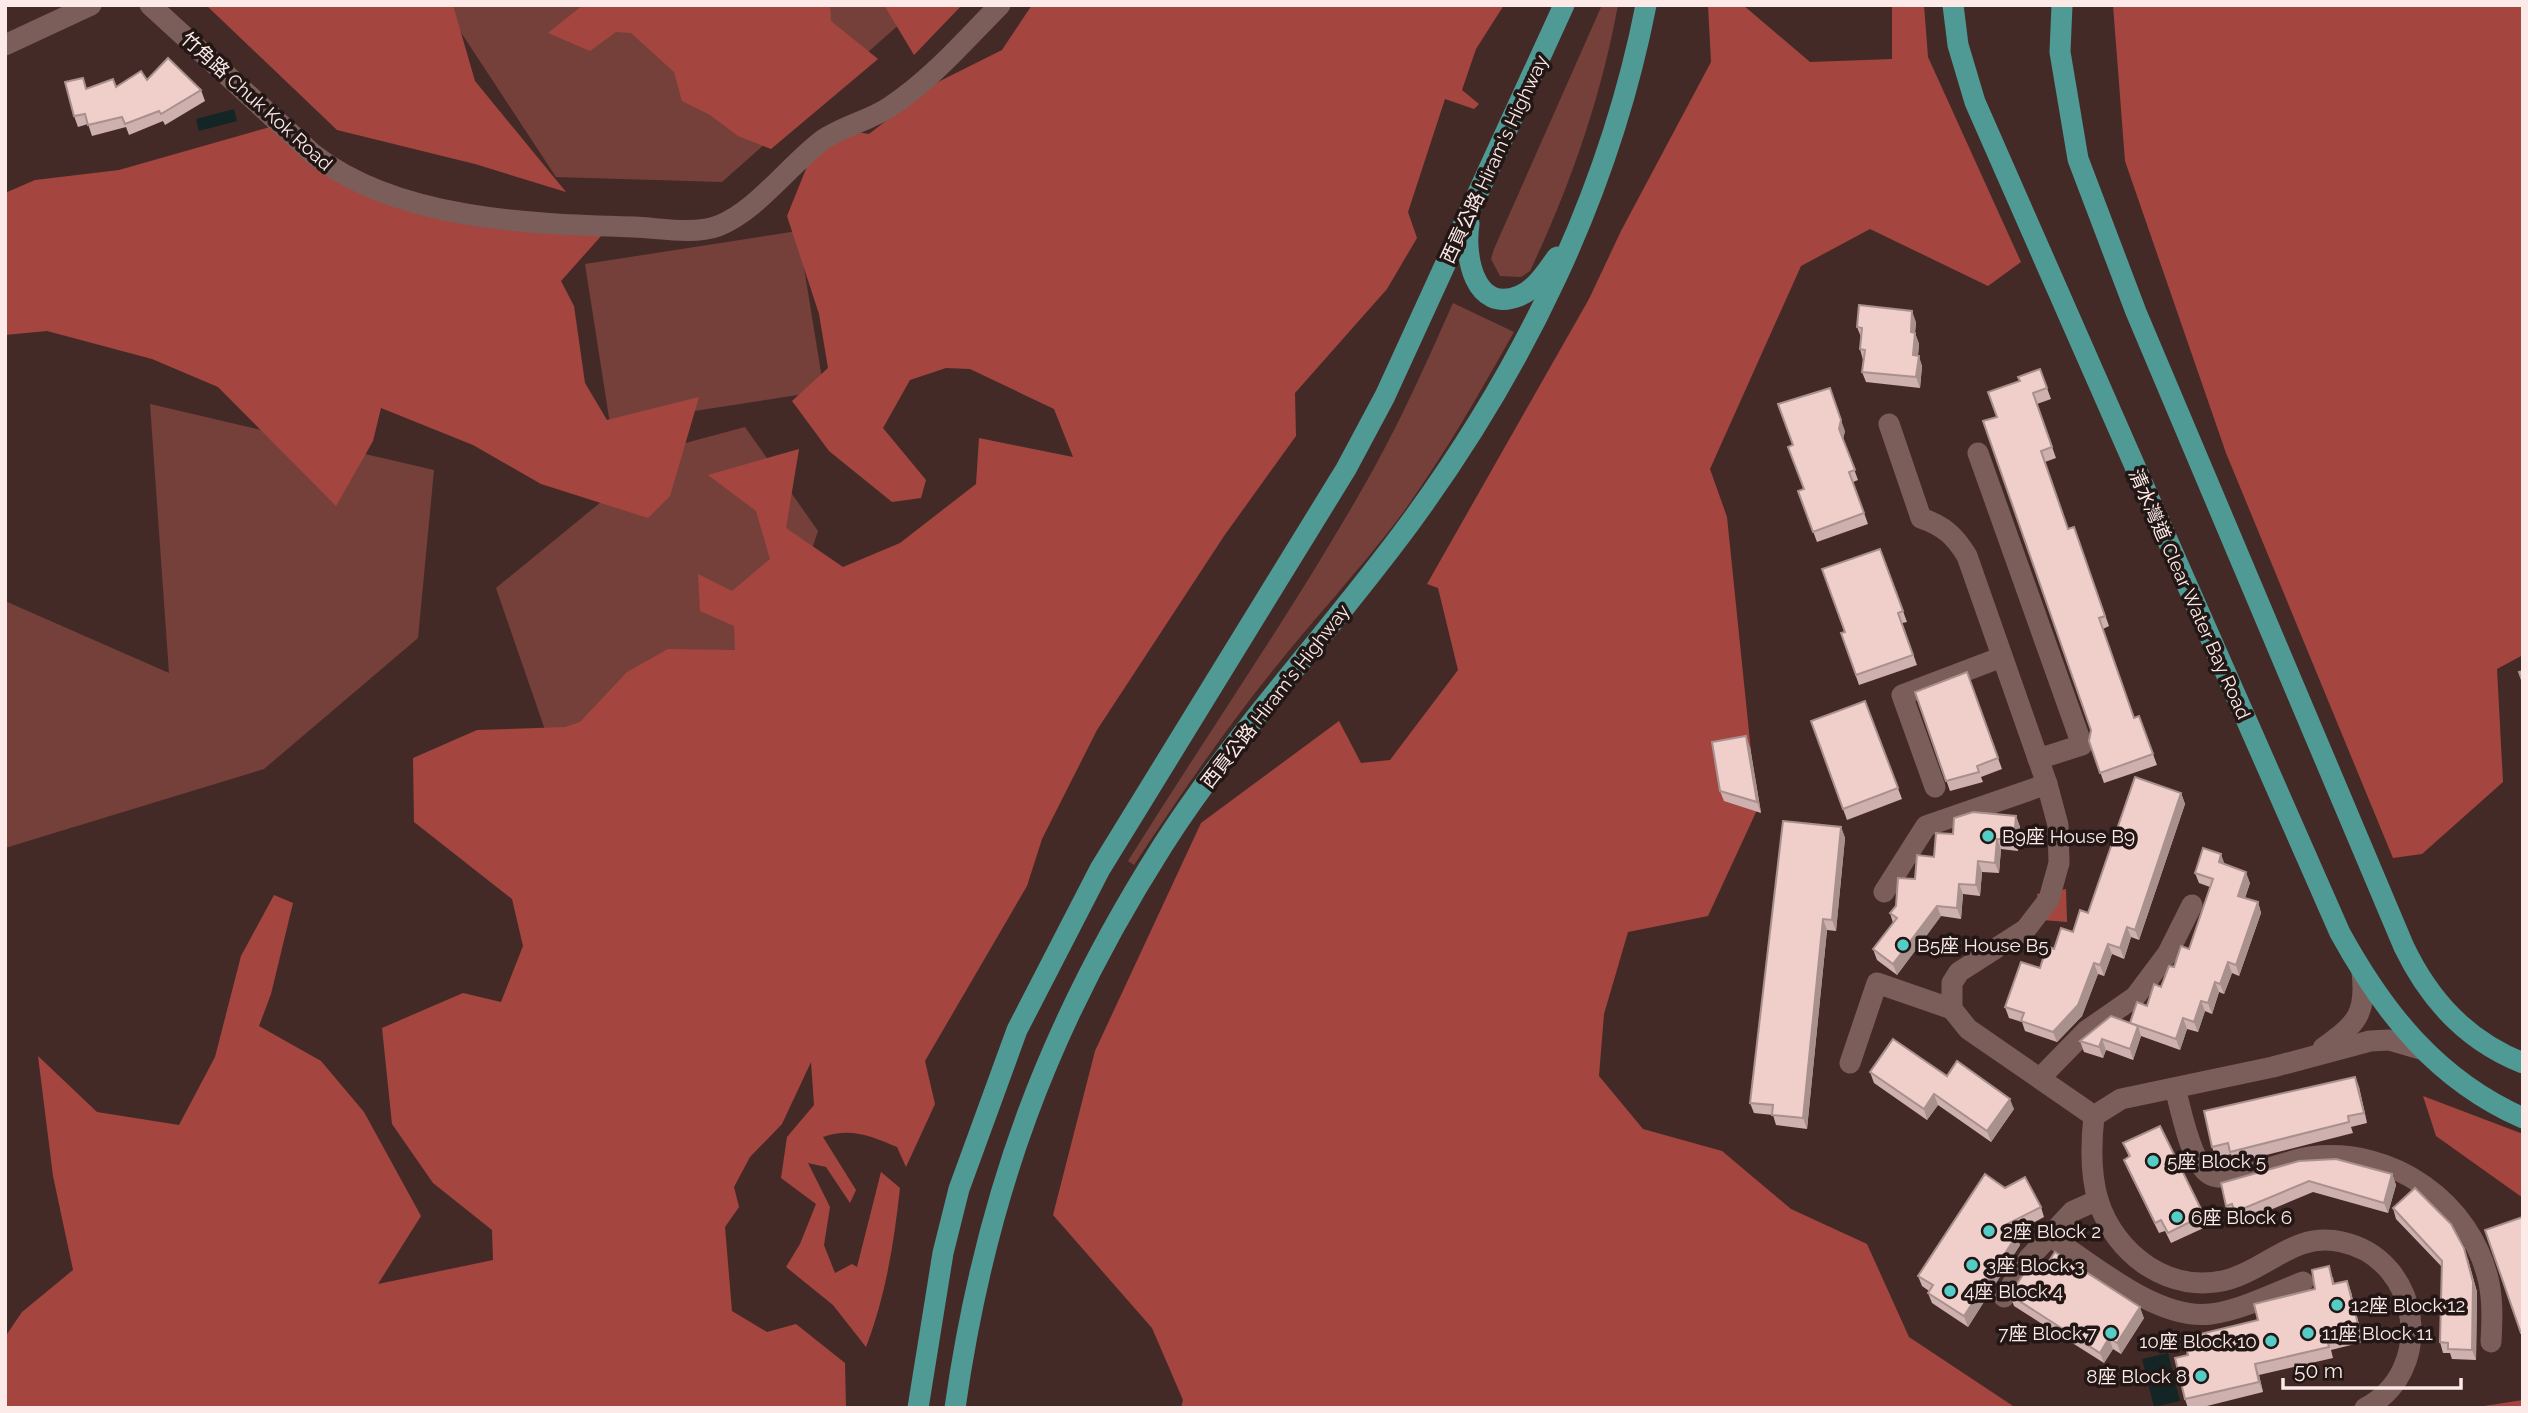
<svg xmlns="http://www.w3.org/2000/svg" width="2528" height="1413" font-family="Raleway,'Noto Sans TC',sans-serif">
  <style>
    .green { fill: #76403a }
    .forest { fill: #a4463f }
    .water { fill: #132625 }
    .lines { fill: none; stroke-linecap: round; stroke-linejoin: round }
    .minor { stroke: #7b5e5a; stroke-width: 21 }
    .major { stroke: #4f9a94; stroke-width: 21 }
    .wall { fill: #ceb1ae }
    .shaded-wall { fill: #a8908d }
    .building { fill: #f0ceca; stroke: #a8908d; stroke-width: 2 }
    .poi-dot { fill: #55cdc6; stroke: #221715; stroke-width: 2.5 }
    .labels { text-anchor: middle; stroke-width: 7; stroke-linejoin: round; paint-order: stroke }
    .street-label { font-size: 19px; fill: #fceae8; stroke: #221715 }
    .poi-label { font-size: 19px; fill: #fceae8; stroke: #221715; text-anchor: start }
  </style>
  <rect width="100%" height="100%" fill="#442a27"/>
  <g class="green">
    <path d="M443,5H921L722,182L556,177Z"/>
    <path d="M1602,5H1618C1601,98 1570,186 1530,271L1521,277L1500,276L1491,259L1494,249Z"/>
    <path d="M798,231L824,391L610,424L585,264Z"/>
    <path d="M1453,303L1514,332C1478,396 1442,459 1399,518C1358,572 1312,621 1270,674C1221,735 1177,800 1134,865L1128,861C1209,731 1298,604 1373,470C1403,416 1428,359 1453,303Z"/>
    <path d="M150,404L434,470L418,638L264,769L5,848V601L169,673Z"/>
    <path d="M745,427L818,531L760,704L562,779L496,588L667,448Z"/>
  </g>
  <g class="forest">
    <path d="M206,5H453L475,81L566,192L475,164L337,130Z"/>
    <path d="M583,5H830L831,21L878,59L771,149L738,136L710,115L682,101L674,72L631,33L616,32L590,51L548,33Z"/>
    <path d="M884,5H962L914,55Z"/>
    <path d="M1032,5H1504L1476,49L1462,90L1479,104L1474,109L1445,99L1408,212L1417,238L1387,289L1295,393L1296,436L1224,536L1097,730L1042,839L1027,886L925,1061L935,1104L906,1167L897,1147C871,1136 851,1127 823,1137L856,1190L850,1203L826,1167L808,1163L830,1207L824,1245L835,1273L852,1264L857,1267L881,1172L900,1188C894,1242 886,1295 866,1347L833,1305L786,1267L800,1244L816,1204L781,1178L787,1137L814,1105L811,1062L782,1124L750,1157L734,1187L739,1207L725,1227L732,1311L767,1332L796,1324L845,1363L846,1408H5V1337L22,1312L73,1270L53,1176L38,1056L97,1112L179,1125L215,1057L241,956L274,895L293,903L271,994L259,1026L321,1061L364,1112L421,1216L378,1284L493,1260L492,1230L433,1183L392,1124L382,1028L463,993L501,1002L523,946L512,899L414,822L413,758L477,730L565,727L580,722L627,672L668,649L735,650L734,626L700,611L698,574L732,591L770,559L756,511L708,475L799,449L786,528L843,567L900,543L976,484L979,438L1073,457L1054,409L970,369L946,368L910,380L883,428L926,480L921,498L892,502L829,451L792,401L828,368L819,314L787,216L823,127L869,134L934,84L1002,50Z"/>
    <path d="M1708,5H1743L1810,62L1892,59V5H1924L1928,57L2021,262L1988,286L1870,229L1801,266L1710,469L1727,517L1757,810L1708,916L1628,932L1604,1014L1599,1076L1643,1129L1722,1151L1791,1209L1867,1244L1909,1337L2016,1408H1181L1183,1400L1152,1328L1053,1215L1095,1051L1201,823L1339,721L1361,763L1390,760L1458,670L1438,588L1427,584L1589,299L1621,231L1711,62Z"/>
    <path d="M2113,5H2523V655L2497,669L2503,782L2422,854L2393,858L2226,453L2125,161Z"/>
    <path d="M270,127L421,207L602,235L561,281L574,306L585,383L607,420L699,397L670,496L648,518L541,484L473,445L381,408L373,441L336,506L218,387L152,359L47,331L5,335V193L35,180L119,170Z"/>
    <path d="M2066,889L2067,922L2042,920L2037,894Z"/>
    <path d="M2423,1096L2523,1134V1198L2436,1136Z"/>
    <path d="M2523,1400V1408H2471Z"/>
  </g>
  <g class="water">
    <path d="M234,109L237,121L199,131L196,119Z"/>
    <path d="M2168,1353L2180,1401L2154,1407L2142,1359Z"/>
  </g>
  <g class="lines">
    <g class="minor">
      <path d="M150,5L313,154C397,220 531,224 634,227C660,228 693,235 718,226C755,212 788,167 820,142C841,126 870,121 891,106C932,79 966,39 1000,5"/>
      <path d="M5,45L91,5"/>
      <path d="M1889,424L1921,518C1944,526 1955,536 1967,556L2047,784L2058,825L2059,863L2049,899L2026,929L1959,972L1952,983V1009L1968,1029L2094,1116"/>
      <path d="M1978,453L2082,745L2038,759"/>
      <path d="M1935,787L1902,695L2002,657"/>
      <path d="M1884,892L1926,826L2047,784"/>
      <path d="M2323,1048C2356,1024 2367,1015 2362,972"/>
      <path d="M1850,1063L1877,983L1952,1009"/>
      <path d="M2040,1078L2086,1031L2135,997L2168,953L2192,905"/>
      <path d="M2175,1088C2181,1109 2191,1166 2211,1175C2231,1185 2286,1160 2310,1157C2392,1146 2472,1202 2489,1283C2493,1303 2492,1322 2491,1342"/>
      <path d="M2094,1116C2091,1143 2090,1173 2098,1200C2115,1255 2171,1296 2230,1279C2270,1267 2296,1231 2342,1242C2421,1259 2437,1371 2365,1408"/>
      <path d="M2094,1116L2121,1099L2273,1067L2370,1041L2389,1040L2420,1049"/>
      <path d="M2049,1236C2093,1264 2157,1321 2211,1314C2242,1310 2274,1293 2303,1282"/>
      <path d="M2004,1297L2029,1258L2073,1211L2098,1200"/>
    </g>
    <g class="major">
      <path d="M1953,5L1958,45L1975,102L2340,933C2384,1013 2437,1080 2523,1118"/>
      <path d="M2062,5L2060,52L2078,159L2136,312L2404,947C2430,1001 2467,1041 2523,1063"/>
      <path d="M1469,224C1464,255 1474,314 1519,296C1536,289 1547,271 1557,257"/>
      <path d="M918,1408L943,1253L959,1189L1017,1030L1100,869L1346,469L1385,396L1564,5"/>
      <path d="M955,1408C985,1196 1048,1026 1163,845C1236,731 1330,632 1410,523C1523,369 1609,194 1646,5"/>
    </g>
  </g>
  <g class="wall">
    <path d="M147,80L201,90L205,101L165,125L163,121L129,135L126,127L92,136L88,124L78,127L74,116L87,89L116,87Z"/>
    <path d="M1916,322L1915,333L1919,344L1918,356L1922,366L1920,388L1866,382L1862,372L1863,360L1860,349L1861,337L1857,327Z"/>
    <path d="M2040,369L2051,399L2037,404L2056,458L2045,462L2068,529L2074,527L2109,626L2103,629L2134,718L2139,716L2157,765L2104,783L2089,741L2091,730L1997,417L2020,381Z"/>
    <path d="M1845,431L1843,439L1858,480L1853,482L1868,524L1817,542L1798,491L1804,489Z"/>
    <path d="M1903,611L1907,622L1902,623L1917,665L1859,685L1841,633Z"/>
    <path d="M1967,672L2002,769L1981,777L1983,782L1950,791L1915,692Z"/>
    <path d="M1865,701L1902,799L1847,820L1811,721Z"/>
    <path d="M1750,747L1761,813L1724,801L1720,791Z"/>
    <path d="M2181,793L2185,804L2139,940L2131,937L2124,959L2112,954L2104,976L2098,974L2082,1016L2057,1042L2025,1031L2022,1022L2009,1018L2005,1007L2040,968L2054,949L2073,932Z"/>
    <path d="M2016,816L2020,827L2018,851L2001,849L1999,873L1982,872L1980,896L1963,894L1961,919L1941,916L1897,975L1877,960L1873,949L1893,923L1890,913L1915,879L1953,834Z"/>
    <path d="M1841,827L1845,838L1836,931L1827,930L1807,1129L1776,1125L1773,1115L1754,1113L1750,1103Z"/>
    <path d="M2225,865L2250,883L2245,898L2258,902L2261,913L2239,976L2232,973L2224,994L2219,992L2212,1014L2205,1011L2198,1032L2187,1029L2180,1050L2141,1036L2133,1060L2106,1050L2103,1058L2084,1052L2080,1041L2130,1023L2147,1006L2174,967L2189,949L2210,887L2199,883L2195,873Z"/>
    <path d="M1870,1072L1947,1076L2014,1109L1991,1142L1938,1105L1927,1120L1874,1083Z"/>
    <path d="M2355,1077L2359,1087L2367,1123L2351,1127L2353,1133L2234,1163L2231,1154L2216,1158L2212,1147Z"/>
    <path d="M2123,1143L2204,1215L2208,1226L2171,1243L2165,1231L2159,1233L2128,1170L2124,1160L2129,1157Z"/>
    <path d="M2392,1174L2396,1185L2388,1213L2313,1192L2239,1223L2236,1215L2230,1217L2226,1206L2221,1183Z"/>
    <path d="M2005,1188L2041,1207L2044,1217L2014,1233L2020,1245L1968,1327L1932,1303L1928,1293L1929,1291L1922,1286L1918,1276Z"/>
    <path d="M2393,1208L2468,1259L2477,1292L2476,1360L2452,1359L2450,1353H2443L2440,1342L2442,1267L2396,1219Z"/>
    <path d="M2333,1277L2334,1284L2347,1281L2351,1292L2363,1342L2331,1350L2333,1358L2259,1375L2263,1392L2199,1408H2188L2185,1399L2188,1355L2258,1320L2315,1289Z"/>
    <path d="M2010,1295L2144,1318L2121,1354L2113,1349L2104,1363L2014,1306Z"/>
  </g>
  <g class="shaded-wall">
    <path d="M1912,311L1916,322L1914,343L1911,332Z"/>
    <path d="M1915,333L1919,344L1917,366L1913,355Z"/>
    <path d="M1919,356L1922,366L1920,388L1916,377Z"/>
    <path d="M1841,420L1845,431L1843,439L1839,429Z"/>
    <path d="M1746,736L1750,747L1761,813L1757,802Z"/>
    <path d="M2181,793L2185,804L2139,940L2135,930Z"/>
    <path d="M2016,816L2020,827L2018,851L2014,840Z"/>
    <path d="M1841,827L1845,838L1836,931L1832,920Z"/>
    <path d="M1997,839L2001,849L1999,873L1995,863Z"/>
    <path d="M2221,854L2225,865L2219,862Z"/>
    <path d="M1978,861L1982,872L1980,896L1976,885Z"/>
    <path d="M2246,872L2250,883L2242,906L2238,896Z"/>
    <path d="M1959,884L1963,894L1961,919L1957,908Z"/>
    <path d="M2258,902L2261,913L2239,976L2236,965Z"/>
    <path d="M1937,906L1941,916L1897,975L1893,964Z"/>
    <path d="M1823,919L1827,930L1807,1129L1803,1118Z"/>
    <path d="M2127,927L2131,937L2124,959L2120,948Z"/>
    <path d="M2108,944L2112,954L2104,976L2100,965Z"/>
    <path d="M2228,962L2232,973L2224,994L2220,984Z"/>
    <path d="M2094,963L2098,974L2082,1016L2057,1042L2053,1032Z"/>
    <path d="M2215,982L2219,992L2212,1014L2208,1003Z"/>
    <path d="M2201,1001L2205,1011L2198,1032L2194,1022Z"/>
    <path d="M2183,1018L2187,1029L2180,1050L2176,1039Z"/>
    <path d="M2138,1026L2141,1036L2133,1060L2130,1049Z"/>
    <path d="M2102,1039L2106,1050L2103,1058L2099,1047Z"/>
    <path d="M2355,1077L2359,1087L2367,1123L2364,1113Z"/>
    <path d="M1934,1094L1938,1105L1927,1120L1924,1109Z"/>
    <path d="M2010,1099L2014,1109L1991,1142L1987,1131Z"/>
    <path d="M2392,1174L2396,1185L2388,1213L2384,1203Z"/>
    <path d="M2017,1235L2020,1245L1968,1327L1964,1316Z"/>
    <path d="M2464,1248L2477,1292L2476,1360L2472,1350Z"/>
    <path d="M2347,1281L2351,1292L2363,1342L2360,1332Z"/>
    <path d="M2140,1307L2144,1318L2121,1354L2117,1343Z"/>
    <path d="M2109,1338L2113,1349L2104,1363L2100,1353Z"/>
    <path d="M2255,1364L2259,1375L2263,1392L2259,1382Z"/>
  </g>
  <g class="building">
    <path d="M168,58L201,90L161,114L159,111L125,124L122,117L88,125L85,114L74,116L65,82L83,78L86,89L113,79L116,87L141,71L147,80Z"/>
    <path d="M1859,305L1912,311L1911,332L1915,333L1913,355L1919,356L1916,377L1862,372L1865,350L1860,349L1862,328L1857,327Z"/>
    <path d="M2040,369L2047,388L2033,393L2052,447L2041,451L2068,529L2074,527L2105,616L2099,618L2134,718L2139,716L2153,754L2100,773L2089,741L2091,730L1983,421L1997,417L1988,392L2020,381L2018,377Z"/>
    <path d="M1830,388L1841,420L1839,429L1855,470L1849,472L1864,513L1813,532L1798,491L1804,489L1788,447L1793,445L1778,404Z"/>
    <path d="M1880,549L1903,611L1898,613L1913,655L1856,675L1841,633L1845,632L1822,569Z"/>
    <path d="M2523,671V683L2519,672Z"/>
    <path d="M1967,672L1998,758L1977,766L1979,772L1946,781L1915,692Z"/>
    <path d="M1865,701L1898,788L1843,809L1811,721Z"/>
    <path d="M1746,736L1757,802L1720,791L1712,742Z"/>
    <path d="M2135,777L2181,793L2135,930L2127,927L2120,948L2108,944L2100,965L2094,963L2078,1005L2053,1032L2021,1021L2024,1013L2005,1007L2021,962L2040,968L2047,946L2054,949L2061,928L2073,932L2080,910L2088,913Z"/>
    <path d="M1973,812L2016,816L2014,840L1997,839L1995,863L1978,861L1976,885L1959,884L1957,908L1937,906L1893,964L1873,949L1897,918L1890,913L1896,906L1898,878L1915,879L1917,855L1934,857L1936,833L1953,834L1954,818Z"/>
    <path d="M1783,821L1841,827L1832,920L1823,919L1803,1118L1772,1115L1773,1105L1750,1103Z"/>
    <path d="M2203,848L2221,854L2219,862L2246,872L2238,896L2258,902L2236,965L2228,962L2220,984L2215,982L2208,1003L2201,1001L2194,1022L2183,1018L2176,1039L2130,1023L2137,1002L2147,1006L2154,984L2161,987L2169,966L2174,967L2181,946L2189,949L2213,879L2195,873Z"/>
    <path d="M2111,1016L2138,1026L2130,1049L2102,1039L2099,1047L2080,1041Z"/>
    <path d="M1893,1039L1947,1076L1957,1061L2010,1099L1987,1131L1934,1094L1924,1109L1870,1072Z"/>
    <path d="M2355,1077L2364,1113L2348,1116L2349,1122L2230,1152L2228,1143L2212,1147L2204,1111Z"/>
    <path d="M2160,1126L2204,1215L2168,1233L2161,1220L2155,1223L2124,1160L2130,1156L2123,1143Z"/>
    <path d="M2336,1159L2392,1174L2384,1203L2309,1181L2235,1212L2232,1204L2226,1206L2221,1183L2299,1161Z"/>
    <path d="M1985,1174L2005,1188L2025,1177L2041,1207L2003,1226L2017,1235L1964,1316L1928,1293L1933,1285L1918,1276Z"/>
    <path d="M2415,1188L2451,1224L2464,1248L2473,1282L2472,1350L2448,1349V1343L2440,1342L2442,1261L2393,1208Z"/>
    <path d="M2523,1217V1333H2521L2485,1230Z"/>
    <path d="M2055,1252L2140,1307L2117,1343L2109,1338L2100,1353L2010,1295L2033,1259L2045,1267Z"/>
    <path d="M2329,1266L2333,1284L2347,1281L2360,1332L2327,1339L2329,1347L2255,1364L2259,1382L2185,1399L2175,1358L2188,1355L2184,1338L2258,1320L2254,1304L2315,1289L2312,1270Z"/>
  </g>
  <g class="poi-dot">
    <circle cx="1988" cy="836" r="7"/>
    <circle cx="1903" cy="945" r="7"/>
    <circle cx="2153" cy="1161" r="7"/>
    <circle cx="2177" cy="1217" r="7"/>
    <circle cx="1989" cy="1231" r="7"/>
    <circle cx="1972" cy="1265" r="7"/>
    <circle cx="1950" cy="1291" r="7"/>
    <circle cx="2337" cy="1305" r="7"/>
    <circle cx="2111" cy="1333" r="7"/>
    <circle cx="2308" cy="1333" r="7"/>
    <circle cx="2271" cy="1341" r="7"/>
    <circle cx="2201" cy="1376" r="7"/>
  </g>
  <g class="labels">
    <g class="street-label">
      <text transform="translate(257 101) rotate(42)" y="7">竹角路 Chuk Kok Road</text>
      <text transform="translate(1494 159) rotate(-65)" y="7">西貢公路 Hiram's Highway</text>
      <text transform="translate(2190 594) rotate(66)" y="7">清水灣道 Clear Water Bay Road</text>
      <text transform="translate(1275 696) rotate(-52)" y="7">西貢公路 Hiram's Highway</text>
    </g>
    <g class="poi-label">
      <text x="2002" y="843">B9座 House B9</text>
      <text x="1917" y="952">B5座 House B5</text>
      <text x="2167" y="1168">5座 Block 5</text>
      <text x="2191" y="1224">6座 Block 6</text>
      <text x="2003" y="1238">2座 Block 2</text>
      <text x="1986" y="1272">3座 Block 3</text>
      <text x="1964" y="1298">4座 Block 4</text>
      <text x="2351" y="1312">12座 Block 12</text>
      <text x="2097" y="1340" text-anchor="end">7座 Block 7</text>
      <text x="2322" y="1340">11座 Block 11</text>
      <text x="2257" y="1348" text-anchor="end">10座 Block 10</text>
      <text x="2187" y="1383" text-anchor="end">8座 Block 8</text>
    </g>
  </g>
  <rect width="2528" height="1413" fill="none" stroke="#fceae8" stroke-width="14"/>
  <path d="M2283 1378v10h178v-10" fill="none" stroke="#fceae8" stroke-width="3.5"/>
  <text x="2294" y="1378" font-size="21" fill="#fceae8" stroke="#221715" stroke-width="5" paint-order="stroke">50 m</text>
</svg>
